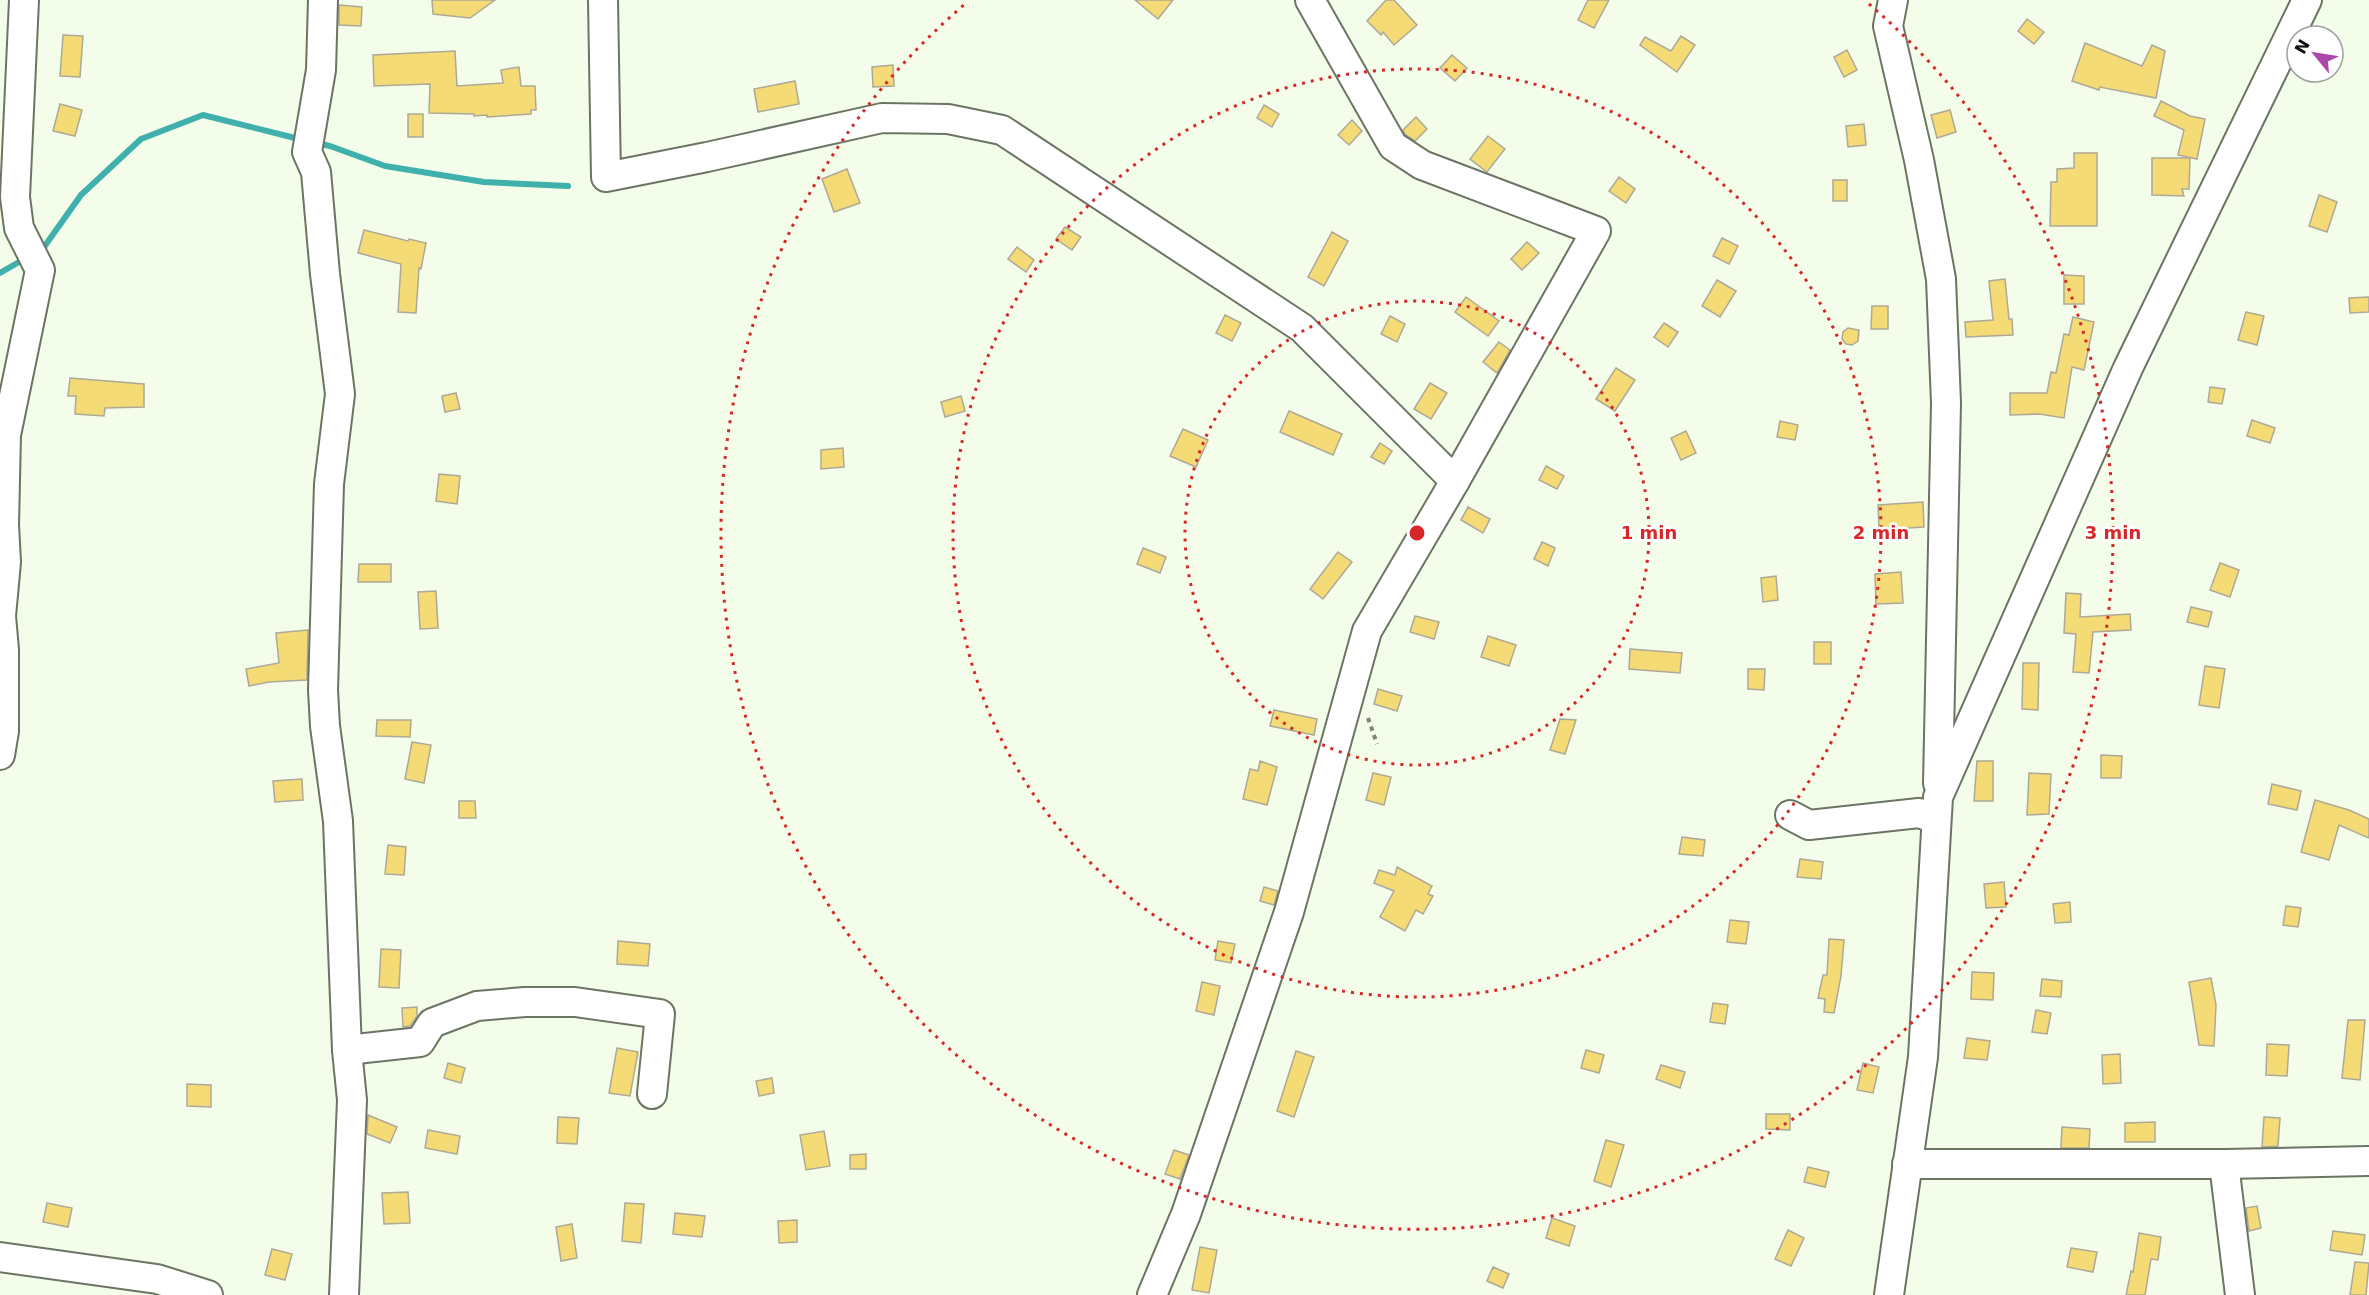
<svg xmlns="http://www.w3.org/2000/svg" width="2369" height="1295" font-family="'DejaVu Sans',sans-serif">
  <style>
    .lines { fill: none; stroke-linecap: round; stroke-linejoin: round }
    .stream { stroke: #40b0ac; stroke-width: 6 }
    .building { fill: #f4db76; stroke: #ada996; stroke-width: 1.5 }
    .minor-casing { stroke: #6c7464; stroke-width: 32 }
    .path { stroke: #7f8579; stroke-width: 4; stroke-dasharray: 4.5 4.5; stroke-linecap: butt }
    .minor { stroke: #fff; stroke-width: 28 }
    .ring { fill: none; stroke: #d62828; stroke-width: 3; stroke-dasharray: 3 6 }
    .centre { fill: #d62828; stroke: #fff; stroke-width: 3 }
    .ring-label { font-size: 18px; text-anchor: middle; font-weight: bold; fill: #d62828; stroke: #fff; stroke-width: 5; stroke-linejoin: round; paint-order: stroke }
  </style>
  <rect width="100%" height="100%" fill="#f4fdea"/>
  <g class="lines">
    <g class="stream">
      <path d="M316,143L330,146L385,166L484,182L568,186"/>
      <path d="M37,251L44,247L81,195L141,139L203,115L303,140"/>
      <path d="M0,273L26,258"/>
    </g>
  </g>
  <g class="building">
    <path d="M432,0H495L470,18L433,14Z"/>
    <path d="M1135,0H1173L1158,19Z"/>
    <path d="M1386,0H1394L1417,25L1394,45L1383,32L1381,35L1367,21Z"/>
    <path d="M1588,0H1609L1594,28L1578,20Z"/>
    <path d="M339,5L362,7L361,26L339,25Z"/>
    <path d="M2027,19L2044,32L2034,44L2018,31Z"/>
    <path d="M63,35L83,36L80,77L60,76Z"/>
    <path d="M1681,36L1695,45L1677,72L1640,45L1645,37L1671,51Z"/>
    <path d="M2085,43L2142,66L2152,45L2165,51L2156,98L2100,87L2099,90L2072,81Z"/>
    <path d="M1847,50L1857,70L1844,77L1834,57Z"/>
    <path d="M455,51L457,86L503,83L501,70L519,67L521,86H535L536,110H531V114L487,117V115L474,116V114L429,113L430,84L374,86L373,55Z"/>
    <path d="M1452,55L1467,68L1455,81L1440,68Z"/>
    <path d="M893,65L894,86L873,87L872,67Z"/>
    <path d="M795,81L799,104L758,112L754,89Z"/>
    <path d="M2161,101L2190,116L2205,119L2197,159L2178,155L2184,130L2154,116Z"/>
    <path d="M60,104L82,110L75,136L53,131Z"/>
    <path d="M1264,105L1279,114L1272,127L1257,118Z"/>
    <path d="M1950,110L1956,132L1937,138L1931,115Z"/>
    <rect x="408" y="114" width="15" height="23"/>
    <path d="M1416,117L1427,129L1415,141L1405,134L1403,130Z"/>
    <path d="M1352,120L1362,131L1349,145L1338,135Z"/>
    <path d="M1864,124L1866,145L1848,147L1846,126Z"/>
    <path d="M1488,136L1505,149L1487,172L1470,159Z"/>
    <path d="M2074,153H2097V226H2050L2051,182H2057V169L2074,168Z"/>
    <path d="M2152,158H2190L2189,189H2182L2184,196L2152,195Z"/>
    <path d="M847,169L860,203L834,212L822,179Z"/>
    <path d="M1619,177L1635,189L1626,203L1609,191Z"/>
    <rect x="1833" y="180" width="14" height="21"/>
    <path d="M2319,195L2337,202L2327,232L2309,226Z"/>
    <path d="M1065,227L1081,237L1072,250L1056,239Z"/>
    <path d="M364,230L408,241L409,239L426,243L421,269L419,268L416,313L398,312L401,264L358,253Z"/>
    <path d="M1332,232L1348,241L1324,286L1308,277Z"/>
    <path d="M1722,238L1738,246L1729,264L1713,256Z"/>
    <path d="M1527,242L1539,253L1522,270L1511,259Z"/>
    <path d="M1017,247L1034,260L1026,272L1008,259Z"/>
    <path d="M2064,275L2084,276V304H2064Z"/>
    <path d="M2005,279L2009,319H2012L2013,335L1966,337L1965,322L1993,320L1989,281Z"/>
    <path d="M1717,280L1736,291L1720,317L1702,306Z"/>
    <path d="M1466,297L1499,321L1488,336L1455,312Z"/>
    <path d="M2369,297V312L2350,313L2349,298Z"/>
    <path d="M1872,306H1888V329H1871Z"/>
    <path d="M2246,312L2264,316L2257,345L2238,340Z"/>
    <path d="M1225,315L1241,323L1232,341L1216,333Z"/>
    <path d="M1390,316L1405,324L1397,342L1381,334Z"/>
    <path d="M2073,317L2094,322L2084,370L2072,367L2064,418L2039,414L2010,415V393H2047L2051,372L2056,373L2064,334L2069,335Z"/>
    <path d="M1664,323L1678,332L1668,347L1654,337Z"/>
    <path d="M1848,328L1859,330L1858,341L1852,345L1846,344L1842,339L1843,332Z"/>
    <path d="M1499,342L1510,350L1497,373L1483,362Z"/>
    <path d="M1616,368L1635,380L1615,411L1596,399Z"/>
    <path d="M70,378L144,384V407L105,408L104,416L75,414L76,396H68Z"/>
    <path d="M1430,383L1447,393L1431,419L1414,409Z"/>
    <path d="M2210,387L2225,389L2222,404L2208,402Z"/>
    <path d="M456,393L460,409L445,412L442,396Z"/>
    <path d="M961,396L965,411L945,417L941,402Z"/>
    <path d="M1289,411L1342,434L1333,455L1280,432Z"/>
    <path d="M2252,420L2275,428L2270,443L2247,436Z"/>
    <path d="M1780,421L1798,425L1795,440L1777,437Z"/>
    <path d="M1183,429L1208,440L1196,467L1170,456Z"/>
    <path d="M1686,431L1696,453L1681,460L1671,438Z"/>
    <path d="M1380,443L1392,451L1384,464L1371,457Z"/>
    <path d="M843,448L844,467L821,469V450Z"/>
    <path d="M1546,466L1564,476L1557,489L1539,480Z"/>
    <path d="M439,474L460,476L457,504L436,501Z"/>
    <path d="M1923,502L1924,527L1879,530L1878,505Z"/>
    <path d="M1468,507L1490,519L1483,533L1461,520Z"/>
    <path d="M1542,542L1555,548L1548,566L1534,559Z"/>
    <path d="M1143,548L1166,557L1160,573L1137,564Z"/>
    <path d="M1338,552L1352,562L1323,599L1310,589Z"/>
    <path d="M2220,563L2239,570L2230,597L2210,590Z"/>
    <path d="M359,564H391V582H358Z"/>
    <path d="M1901,572L1903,603L1876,604L1875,574Z"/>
    <path d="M1776,576L1778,600L1763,602L1761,578Z"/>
    <path d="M436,591L438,628L420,629L418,592Z"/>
    <path d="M2066,593L2081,594L2080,617L2130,614L2131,630L2093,632L2089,673L2073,672L2076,634L2064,633Z"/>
    <path d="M2191,607L2212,612L2208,627L2187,622Z"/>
    <path d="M1415,616L1439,622L1434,639L1410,632Z"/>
    <path d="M308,630L307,680L269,682L249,686L246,669L279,663L276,633Z"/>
    <path d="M1488,636L1516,645L1509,666L1481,657Z"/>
    <rect x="1814" y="642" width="17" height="22"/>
    <path d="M1630,649L1682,653L1680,673L1629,669Z"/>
    <path d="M2023,663H2039L2038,710L2022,709Z"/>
    <path d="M2205,666L2225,669L2219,708L2199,705Z"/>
    <path d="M1748,669H1765L1764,690L1748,689Z"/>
    <path d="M1378,689L1402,696L1397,711L1374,704Z"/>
    <path d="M1274,710L1317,719L1314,735L1270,726Z"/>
    <path d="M1560,719L1576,720L1565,754L1550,750Z"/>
    <path d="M377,720H411L410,737L376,736Z"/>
    <path d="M412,742L431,745L424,783L405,779Z"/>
    <path d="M2101,755L2122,756L2121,778H2101Z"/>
    <path d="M1260,761L1277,767L1267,805L1243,799L1250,769L1258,771Z"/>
    <path d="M1977,761H1993V801H1974Z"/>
    <path d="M1373,773L1391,777L1384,805L1366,800Z"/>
    <path d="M2029,773L2051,774L2049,814L2027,815Z"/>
    <path d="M302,779L303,800L275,802L273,781Z"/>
    <path d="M2272,784L2301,791L2297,810L2268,804Z"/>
    <path d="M2315,800L2349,810L2369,819V838L2339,825L2329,860L2301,852Z"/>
    <path d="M459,801H475L476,818H459Z"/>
    <path d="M1682,837L1705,840L1703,856L1679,854Z"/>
    <path d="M388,845L406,847L404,875L385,874Z"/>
    <path d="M1800,859L1823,862L1821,879L1797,877Z"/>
    <path d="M1397,867L1432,886L1428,894L1433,896L1423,914L1416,910L1405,931L1380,917L1394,891L1374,883L1379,870L1395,875Z"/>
    <path d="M2004,882L2006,907L1986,908L1984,884Z"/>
    <path d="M1264,887L1278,891L1274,905L1260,901Z"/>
    <path d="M2070,902L2071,922L2055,923L2053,904Z"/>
    <path d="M2286,906L2301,908L2298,927L2283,925Z"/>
    <path d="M1730,920L1749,922L1746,944L1727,942Z"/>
    <path d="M1829,939L1844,940L1841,976L1834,1013L1824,1012L1825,999L1818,998L1823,975H1827Z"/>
    <path d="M618,941L650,944L648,966L617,964Z"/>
    <path d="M1218,941L1235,944L1231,963L1215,960Z"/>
    <path d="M381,949L401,950L399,988L379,987Z"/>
    <path d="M1972,972L1994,973L1993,1000L1971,999Z"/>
    <path d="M2211,978L2216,1005L2214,1046L2199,1045L2189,982Z"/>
    <path d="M2042,979L2062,981L2061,997L2040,996Z"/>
    <path d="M1202,982L1220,986L1214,1015L1196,1011Z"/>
    <path d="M1713,1003L1728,1005L1725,1024L1710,1022Z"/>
    <path d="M417,1007V1016L410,1026L403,1027L402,1008Z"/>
    <path d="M2036,1010L2051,1013L2047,1034L2032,1032Z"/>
    <path d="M2348,1020H2365L2360,1080L2342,1078Z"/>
    <path d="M1967,1038L1990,1041L1987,1060L1964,1058Z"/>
    <path d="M2267,1044L2289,1045L2287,1076L2266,1075Z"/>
    <path d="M617,1048L638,1052L630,1096L609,1093Z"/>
    <path d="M1586,1050L1604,1055L1599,1073L1581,1068Z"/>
    <path d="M1296,1051L1314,1057L1294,1117L1277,1111Z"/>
    <path d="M2120,1054L2121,1083L2103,1084L2102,1055Z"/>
    <path d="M448,1063L465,1068L461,1083L444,1078Z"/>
    <path d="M1863,1063L1879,1067L1873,1093L1857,1090Z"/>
    <path d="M1661,1065L1685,1072L1680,1088L1656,1079Z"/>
    <path d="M772,1078L774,1093L759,1096L756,1081Z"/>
    <path d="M187,1084L211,1085V1107L187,1106Z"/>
    <path d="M1766,1114H1790V1130L1766,1129Z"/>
    <path d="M368,1115L397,1127L390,1143L367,1134Z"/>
    <path d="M558,1117L579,1118L577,1144L557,1143Z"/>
    <path d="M2264,1117L2280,1118L2278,1146L2262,1147Z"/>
    <path d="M2155,1122V1142H2125V1123Z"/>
    <path d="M2062,1127L2090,1129L2089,1148H2061Z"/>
    <path d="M428,1130L460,1136L457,1154L425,1148Z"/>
    <path d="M824,1131L830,1166L806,1170L800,1135Z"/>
    <path d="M1606,1140L1624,1145L1611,1187L1594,1181Z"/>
    <path d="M1174,1150L1189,1155L1180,1179L1165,1174Z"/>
    <path d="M866,1154V1169H850V1155Z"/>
    <path d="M1808,1167L1829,1172L1825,1187L1804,1182Z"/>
    <path d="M408,1192L410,1223L384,1224L382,1193Z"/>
    <path d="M47,1203L72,1208L68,1227L43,1222Z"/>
    <path d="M625,1203L644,1204L641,1243L622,1241Z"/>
    <path d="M2257,1206L2261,1228L2249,1231L2246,1208Z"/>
    <path d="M675,1213L705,1216L702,1237L673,1234Z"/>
    <path d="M1552,1218L1575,1226L1569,1246L1546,1238Z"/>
    <path d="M797,1220V1242L779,1243L778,1221Z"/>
    <path d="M572,1224L577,1258L561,1261L556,1227Z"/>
    <path d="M1788,1230L1804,1238L1791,1266L1775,1259Z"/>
    <path d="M2333,1231L2365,1235L2362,1255L2330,1250Z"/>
    <path d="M2139,1233L2161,1237L2158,1260L2151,1259L2145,1295H2126L2131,1271L2133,1272Z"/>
    <path d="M1200,1247L1217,1250L1209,1293L1192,1290Z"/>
    <path d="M2071,1248L2097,1252L2093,1272L2067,1267Z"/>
    <path d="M272,1249L292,1254L285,1280L265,1275Z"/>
    <path d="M2355,1262L2369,1263L2366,1295H2350Z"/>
    <path d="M1493,1267L1509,1274L1503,1288L1487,1281Z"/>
  </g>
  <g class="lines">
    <defs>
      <g id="minor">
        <path d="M323,0L321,70L307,152L316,172L325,274L340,394L329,484L323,690L325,726L338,821L347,1050L352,1100L344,1295"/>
        <path d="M603,0L606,177L707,157L882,118L948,119L1002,130L1302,328L1455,481"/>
        <path d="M1893,0L1888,26L1919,160L1941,279L1946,403L1938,783"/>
        <path d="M0,755L4,731V650L1,616L6,562L4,525L6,435L40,270L19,228L15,197L24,0"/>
        <path d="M1790,815L1809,825L1919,813L1936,819"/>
        <path d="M347,1050L420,1042L432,1023L477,1006L525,1002H575L660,1014L652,1094"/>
        <path d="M1907,1164H2224L2369,1161"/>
        <path d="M2224,1164L2240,1295"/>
        <path d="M0,1257L157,1279L208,1295"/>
        <path d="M1152,1295L1186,1214L1289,912L1367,631L1455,481L1596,231L1422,165L1393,146L1310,0"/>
        <path d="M1889,1295L1923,1057L1938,797L2128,368L2307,0"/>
      </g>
    </defs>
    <use href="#minor" class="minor-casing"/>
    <path class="path" d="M1368,718L1377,744"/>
    <use href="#minor" class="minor"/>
  </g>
  <g class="ring">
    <circle cx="1417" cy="533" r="232"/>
    <circle cx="1417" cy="533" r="464"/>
    <path d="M1869 4A696 696 0 1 1 965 4"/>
  </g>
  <circle cx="1417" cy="533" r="9" class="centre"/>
  <g class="ring-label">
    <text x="1649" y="539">1 min</text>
    <text x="1881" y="539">2 min</text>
    <text x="2113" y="539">3 min</text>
  </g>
  <g transform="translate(2315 54) rotate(300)"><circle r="28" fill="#ffffff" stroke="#9fa19e" stroke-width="1.5"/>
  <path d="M0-4.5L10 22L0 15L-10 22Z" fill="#ac47ab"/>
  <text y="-9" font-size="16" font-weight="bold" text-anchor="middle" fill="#10130d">N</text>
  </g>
</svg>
